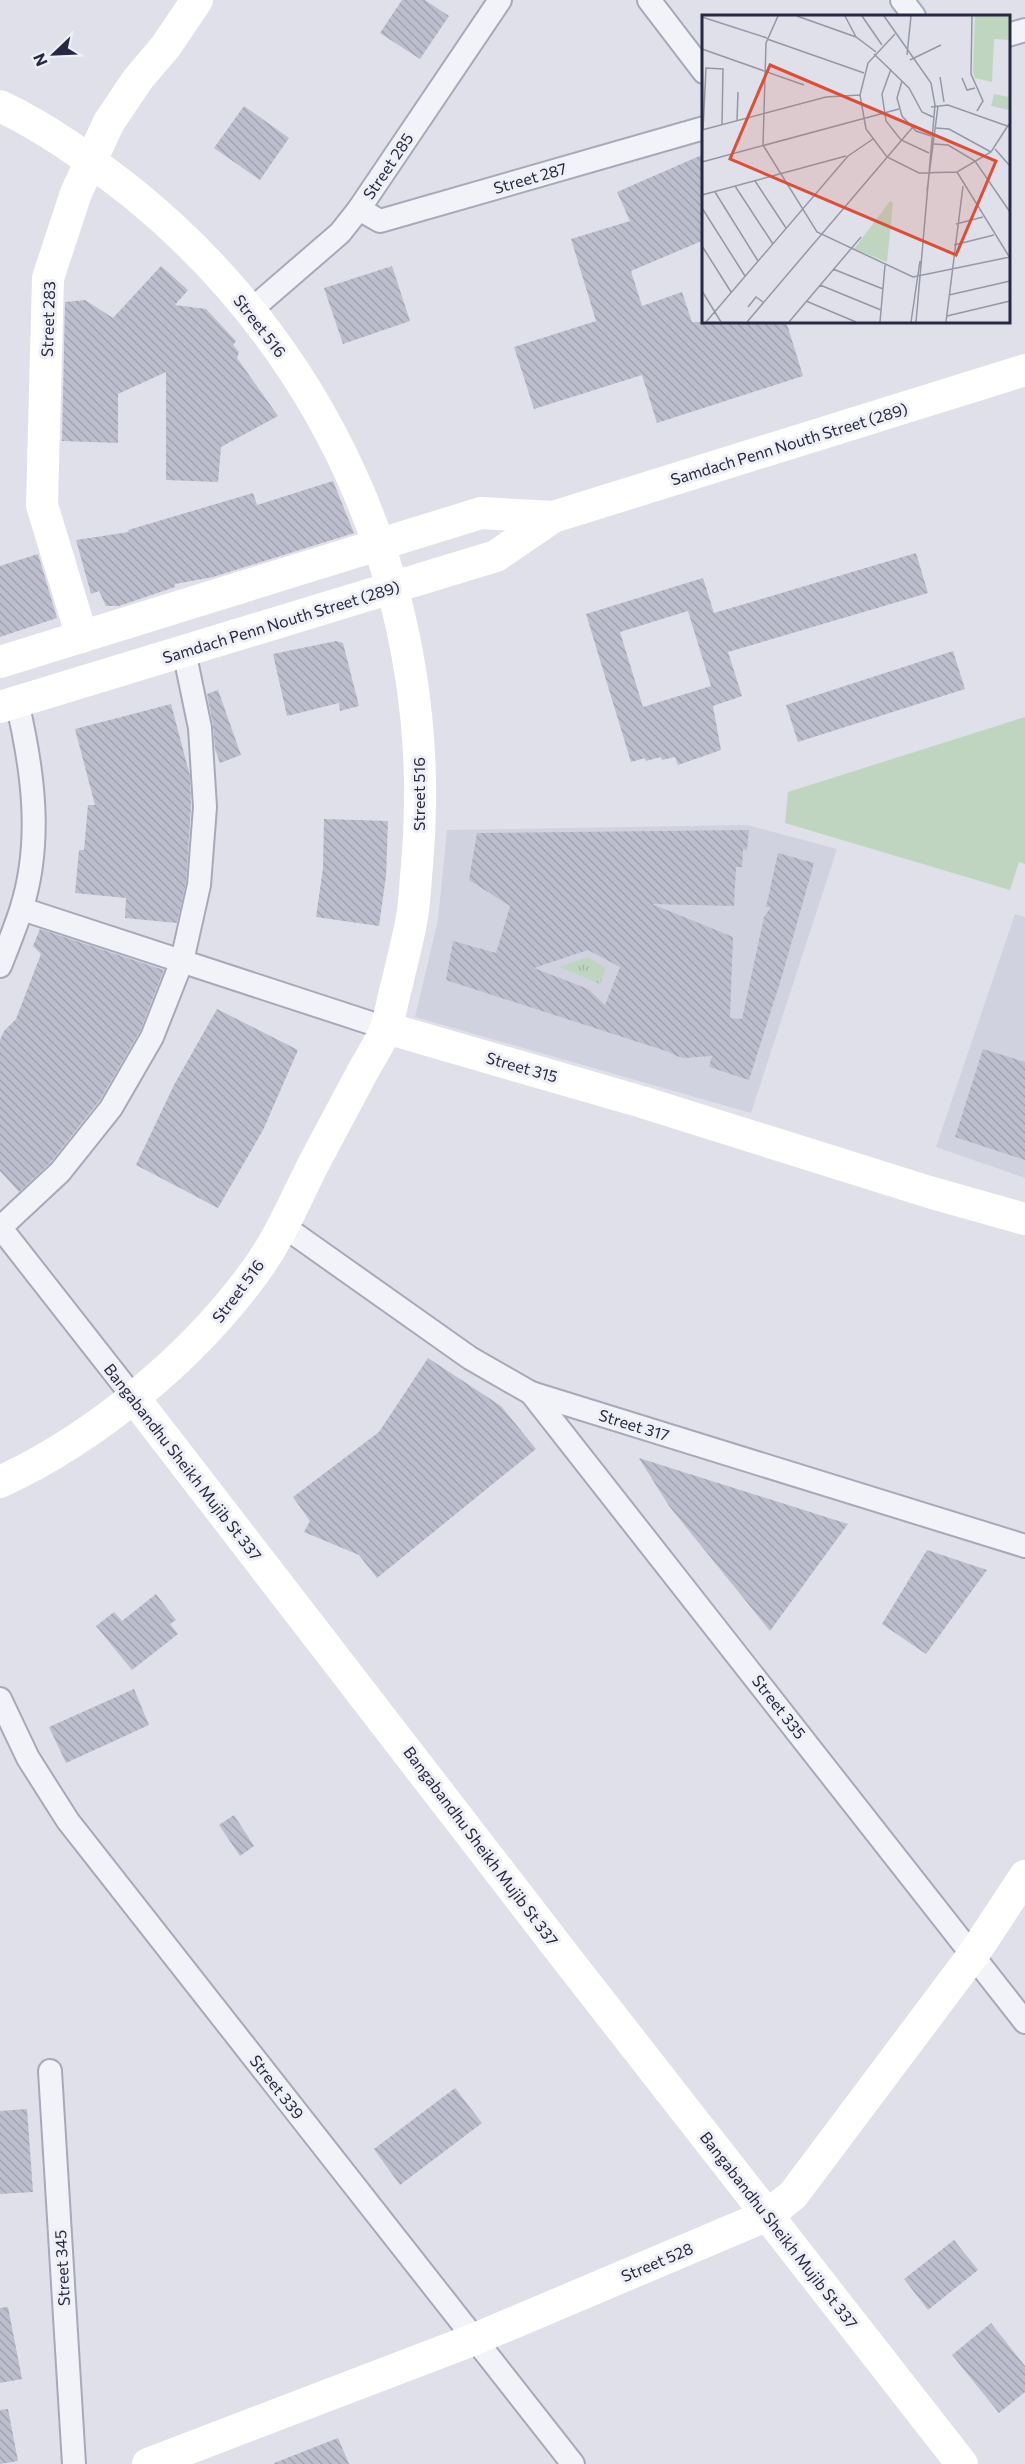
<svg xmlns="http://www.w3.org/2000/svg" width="1025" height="2464" font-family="Commissioner,sans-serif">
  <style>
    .built { fill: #d1d2df }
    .grass { fill: #c0d5c0 }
    .park { fill: url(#park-tufts) }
    .building { fill: url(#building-back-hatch); fill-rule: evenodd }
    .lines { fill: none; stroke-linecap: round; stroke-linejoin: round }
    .street-casing { stroke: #a8a9b8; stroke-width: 26 }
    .street { stroke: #f2f3f8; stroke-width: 22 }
    .secondary { stroke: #fff; stroke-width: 32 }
    .labels { text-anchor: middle; stroke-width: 6; stroke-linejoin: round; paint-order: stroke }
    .street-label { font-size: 16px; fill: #272943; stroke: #eff0f7 }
    .inset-road { fill: none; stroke: #9597a7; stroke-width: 1.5 }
    .view { fill: #da4f39; fill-opacity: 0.15; stroke: #da4f39; stroke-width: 3 }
    .inset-edge { fill: none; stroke: #272943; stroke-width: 3 }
  </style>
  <defs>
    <pattern id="park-tufts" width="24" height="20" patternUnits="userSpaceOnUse" patternTransform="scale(1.5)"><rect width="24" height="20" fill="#c0d5c0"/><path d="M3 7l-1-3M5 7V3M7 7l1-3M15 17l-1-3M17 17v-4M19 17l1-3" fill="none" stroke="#a5b7a6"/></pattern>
    <pattern id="building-back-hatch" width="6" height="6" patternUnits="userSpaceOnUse" patternTransform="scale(1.5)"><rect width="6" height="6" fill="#bcbecd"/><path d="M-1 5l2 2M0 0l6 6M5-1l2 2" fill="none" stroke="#a2a3b1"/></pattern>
  </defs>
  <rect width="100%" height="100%" fill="#dfe0ea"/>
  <g class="built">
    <path d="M747,825L837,849L751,1113L415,1017L438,920L447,830Z"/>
    <path d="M1015,914L1025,917V1178L936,1147Z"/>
  </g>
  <path class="grass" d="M1025,717V864L1019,862L1010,890L785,823L788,792Z"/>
  <path class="park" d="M588,957L606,968L600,984L559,967Z"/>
  <g class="building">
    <path d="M402,0H425L449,16L420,59L380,33Z"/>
    <path d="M244,106L289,138L260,180L214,148Z"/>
    <path d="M704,154V240L631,271L642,306L682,292L692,322L786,321L803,376L657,423L642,375L534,409L514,347L596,321L571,239L630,221L617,192Z"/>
    <path d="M161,266L188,290L175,305L206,309L236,341L233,345L239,352L237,358L278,416L221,447L218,482L166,480V372L118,394V443L62,441L65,302L85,300L113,318Z"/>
    <path d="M392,266L410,321L343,344L324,288Z"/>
    <path d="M333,481L354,533L213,577L175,584V587L119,606H106L99,591L91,594L76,540L129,532L128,530L253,493L257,505Z"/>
    <path d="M916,553L928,593L728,652L742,696L713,706L721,750L678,765L675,757L662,760L661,757L646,761L645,758L631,762L586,614L703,578L714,613ZM688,611L711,686L643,707L620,632Z"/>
    <path d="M38,554L57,618L0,637V566Z"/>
    <path d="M336,641L343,643L359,706L340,711L339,703L287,716L273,654Z"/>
    <path d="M953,651L965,689L798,742L786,705Z"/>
    <path d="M218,690L241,755L220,763L215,749L213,725L207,694Z"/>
    <path d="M171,704L190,776L191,807L186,883L177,923L125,918L126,898L75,893L79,850H84L88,805H95L75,729Z"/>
    <path d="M324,819L388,821L386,876L379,926L316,917L323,868Z"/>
    <path d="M749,830L747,850L743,849L742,867H736L734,906L652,904L733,937L730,1018L742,1019L764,917L771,907H766L778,853L814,863L782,976L749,1080L709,1067L712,1056L684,1058L676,1056L669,1052L446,980L453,941L496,953L510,906L469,880L477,833ZM588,950L620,967L605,1005L588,989L534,968Z"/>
    <path d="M40,929L164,970L140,1031L100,1100L50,1163L19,1192L0,1171V1040L4,1031L16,1019L41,954L33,946Z"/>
    <path d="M217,1009L298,1050L263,1130L218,1208L136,1165L174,1085Z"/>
    <path d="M983,1049L1025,1062V1160L955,1137Z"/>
    <path d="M428,1358L501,1406L536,1449L377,1578L359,1555L304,1532L310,1521L293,1497L379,1432Z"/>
    <path d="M639,1458L848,1524L770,1631L669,1506Z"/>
    <path d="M927,1550L987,1570L926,1654L882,1624Z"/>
    <path d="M156,1594L176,1620L170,1624L178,1634L132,1670L96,1626L114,1612L122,1621Z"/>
    <path d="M134,1689L149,1725L66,1763L49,1727Z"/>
    <path d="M234,1815L254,1846L240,1856L219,1825Z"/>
    <path d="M455,2088L482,2123L400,2185L374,2149Z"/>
    <path d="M27,2109L33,2192L0,2194V2111Z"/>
    <path d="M954,2240L978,2270L928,2310L904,2279Z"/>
    <path d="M8,2307L22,2379L0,2383V2308Z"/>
    <path d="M991,2323L1025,2366V2392L999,2413L952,2355Z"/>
    <path d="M8,2409L18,2461L0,2464V2410Z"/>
    <path d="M338,2438L349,2464H274V2463Z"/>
  </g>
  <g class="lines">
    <defs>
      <g id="street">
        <path d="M649,0L704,72"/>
        <path d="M902,0L914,16"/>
        <path d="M1008,35L1025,30"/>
        <path d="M359,209L380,221L704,128"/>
        <path d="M251,310L340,233L359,209L500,0"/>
        <path d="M22,909L386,1028"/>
        <path d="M0,966C7,948 15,929 21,910C43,842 33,770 17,702"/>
        <path d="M282,1225L470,1358L531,1393L1025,1546"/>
        <path d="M0,1227L134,1398"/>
        <path d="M0,1228L60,1172L111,1108L152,1037L182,961L199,885L205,807L200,728L184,651"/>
        <path d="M531,1393L1025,2022"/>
        <path d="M0,1699L28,1758L68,1821L573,2464"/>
        <path d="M50,2071L74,2464"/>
      </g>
    </defs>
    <use href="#street" class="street-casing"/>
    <use href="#street" class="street"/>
    <g class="secondary">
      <path d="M0,106C49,129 93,162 135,195C336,359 440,608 417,866C415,883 415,901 412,917C408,940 402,962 397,984C393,997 391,1012 387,1025C382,1041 371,1056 363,1071C347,1101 331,1131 315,1161C296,1198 279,1240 254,1273C192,1358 95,1438 0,1482"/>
      <path d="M82,637L42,505L48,278L76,193L109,122L138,79L166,46L197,0"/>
      <path d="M0,662L481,513L553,517"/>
      <path d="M0,707L496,556L553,517L1025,370"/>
      <path d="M386,1028L642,1102L929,1192L1025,1219"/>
      <path d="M134,1398L567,1959L962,2464"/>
      <path d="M148,2464L475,2339L768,2215L793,2195L973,1955L1025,1876"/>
    </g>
  </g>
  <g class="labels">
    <g class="street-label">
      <text transform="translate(388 166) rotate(-56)" y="6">Street 285</text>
      <text transform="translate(530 178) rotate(-16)" y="6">Street 287</text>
      <text transform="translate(48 319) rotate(-88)" y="6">Street 283</text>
      <text transform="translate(260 326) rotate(52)" y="6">Street 516</text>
      <text transform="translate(789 444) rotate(-17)" y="6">Samdach Penn Nouth Street (289)</text>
      <text transform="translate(281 622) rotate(-17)" y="6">Samdach Penn Nouth Street (289)</text>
      <text transform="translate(419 794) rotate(-90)" y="6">Street 516</text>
      <text transform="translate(522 1067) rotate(16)" y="6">Street 315</text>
      <text transform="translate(238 1291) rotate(-53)" y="6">Street 516</text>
      <text transform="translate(634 1425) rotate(17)" y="6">Street 317</text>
      <text transform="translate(183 1462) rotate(52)" y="6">Bangabandhu Sheikh Mujib St 337</text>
      <text transform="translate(779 1707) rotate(52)" y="6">Street 335</text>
      <text transform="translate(481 1846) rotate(53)" y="6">Bangabandhu Sheikh Mujib St 337</text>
      <text transform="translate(277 2087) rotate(52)" y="6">Street 339</text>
      <text transform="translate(779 2230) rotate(52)" y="6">Bangabandhu Sheikh Mujib St 337</text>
      <text transform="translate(657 2262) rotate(-23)" y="6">Street 528</text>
      <text transform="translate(62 2268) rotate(-93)" y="6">Street 345</text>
    </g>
  </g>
  <g transform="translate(702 15)">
    <rect width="308" height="308" fill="#dfe0ea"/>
    <path d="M273,1H307V25L292,24L290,67L273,63L271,57ZM292,79L307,82V95L289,91ZM188,186L191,188L185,247L152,234Z" fill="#c0d5c0"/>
    <path class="inset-road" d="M76,1L64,28L61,130L115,217L211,262L308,242M95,1L154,22L174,37M143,1L154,22M160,1L180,30M182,1L229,68L233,90L214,307M270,1L269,59L281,86L275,96M0,2L65,23M193,19L166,48L158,80L164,114L185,142L217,158L255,157L289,137L307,109M65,24L162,58M0,34L102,70M172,39L207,73L220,97L231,102M205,40L209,1M208,45L239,30M189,54L180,79L184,106L199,125L227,138M238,62L242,87M260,63L265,75L273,73M200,66L195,83L200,101L214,116L229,121M229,92L246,90L308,112M35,106L36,77M234,113L247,114L289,137M0,115L124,82L158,80M1,115L4,53L21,54L20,110M232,129L246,130L273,146L308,197M293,134L308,151M0,147L197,94M255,157L308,243M53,166L84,213M33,171L71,229M225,176L236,91M13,177L56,246M0,180L144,141M0,193L43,261M254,209L281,202M252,230L292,220M0,231L29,277M131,254L181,274M118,270L179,295M0,276L19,307M247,280L308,266M104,286L154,307M46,292L54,282L61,287M245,301L308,286M4,307L146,141L171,124M45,307L210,113M87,307L159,222M178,307L183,250M209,307L218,246M244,307L261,171"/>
    <path class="view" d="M68,50L294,146L254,240L28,144Z"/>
    <rect width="308" height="308" class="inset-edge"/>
  </g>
  <g transform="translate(54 54) rotate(247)" stroke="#eff0f7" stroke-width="4.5" paint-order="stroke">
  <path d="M0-4.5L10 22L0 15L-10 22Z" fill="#272943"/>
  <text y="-9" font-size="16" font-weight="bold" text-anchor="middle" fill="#272943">N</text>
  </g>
</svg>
